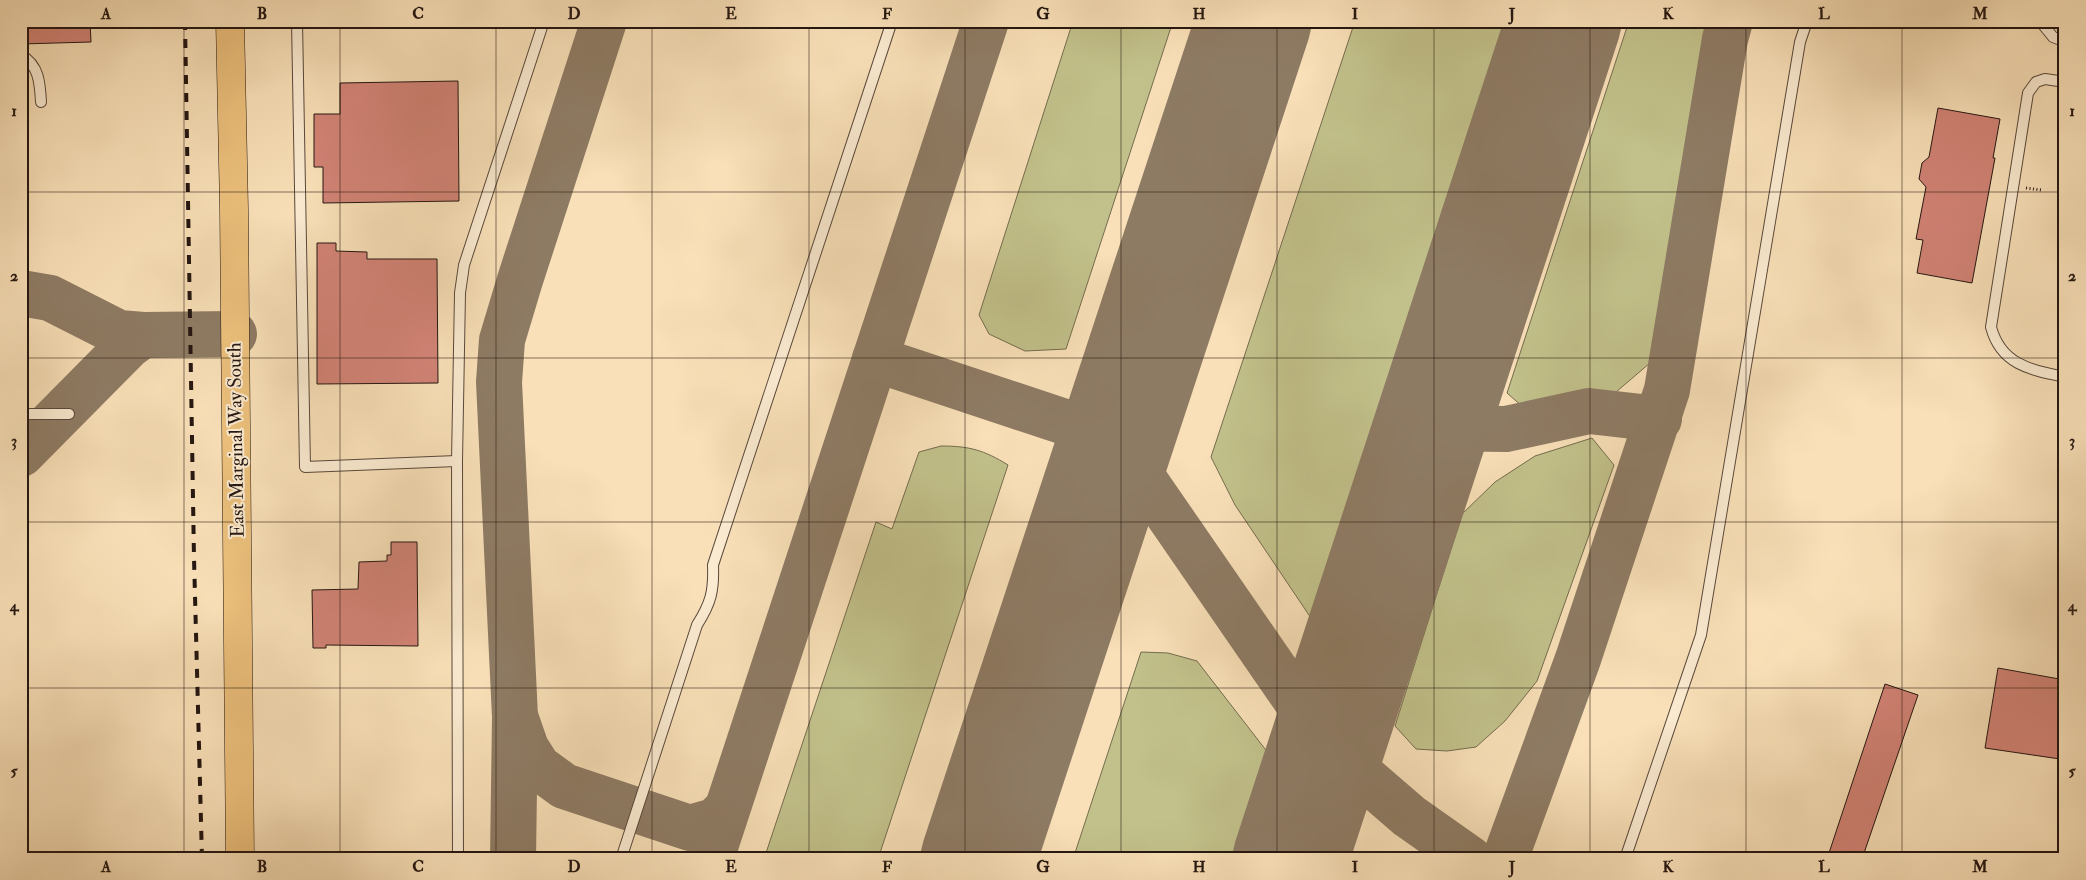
<svg xmlns="http://www.w3.org/2000/svg" width="2086" height="880" font-family="'IM FELL Double Pica',serif">
  <style>
    .green { fill: #c2c18b; stroke: #736c4e }
    .lines { fill: none; stroke-linecap: round; stroke-linejoin: round }
    .taxiway { stroke: #8e7b64; stroke-width: 46 }
    .runway { stroke: #8e7b64; stroke-width: 115 }
    .building { fill: #d28376; stroke: #241611 }
    .service-casing { stroke: #59483b; stroke-width: 12 }
    .primary-casing { stroke: #241611; stroke-width: 29 }
    .path { stroke: #241611; stroke-width: 3; stroke-dasharray: 1 2.5; stroke-linecap: butt }
    .service { stroke: #fbebd1; stroke-width: 10 }
    .primary { stroke: #ecc07c; stroke-width: 28 }
    .rail { stroke: #241611; stroke-width: 4; stroke-dasharray: 9 9; stroke-linecap: butt }
    .grid { fill: none; stroke: #241611; stroke-width: 1; stroke-opacity: 0.55 }
    .labels { text-anchor: middle; stroke-width: 4; stroke-linejoin: round; paint-order: stroke }
    .street-label { font-size: 19px; fill: #241611; stroke: #fbebd1 }
    .neatline { fill: none; stroke: #241611; stroke-width: 2 }
    .grid-label { font-size: 16px; text-anchor: middle; font-weight: bold; fill: #241611 }
  </style>
  <rect width="100%" height="100%" fill="#f9e0b8"/>
  <filter id="stains"><feTurbulence type="fractalNoise" baseFrequency=".004" numOctaves="4"/><feColorMatrix values="0 0 0 0 .2 0 0 0 0 .09 0 0 0 0 .02 0 0 0 .5 -.17"/></filter>
  <radialGradient id="worn" r=".72"><stop offset=".6" stop-color="#630" stop-opacity="0"/><stop offset="1" stop-color="#630" stop-opacity=".3"/></radialGradient>
  <g class="green">
    <path d="M1073,21H1173L1066,349L1025,351L989,334L979,315Z"/>
    <path d="M1355,21H1510L1315,624L1235,505L1211,457Z"/>
    <path d="M1629,21H1708L1660,327L1650,363L1616,392L1549,406L1523,407L1507,393Z"/>
    <path d="M1592,438L1614,465L1537,681L1505,721L1476,747L1447,751L1416,749L1395,726L1462,514L1495,482L1535,456Z"/>
    <path d="M941,446C969,446 984,450 1008,465L878,859H764L876,522L892,529L919,452Z"/>
    <path d="M1141,652L1168,653L1197,661L1272,758L1239,859H1073Z"/>
  </g>
  <g class="lines">
    <g class="taxiway">
      <path d="M21,293L50,298L119,333L143,335"/>
      <path d="M875,359L1116,439L1327,745L1409,816L1470,859"/>
      <path d="M1430,428L1506,429L1589,411L1659,419"/>
      <path d="M21,454L128,346L143,335L234,334"/>
      <path d="M516,719L526,748L538,767L564,786L690,828L715,821L727,809"/>
      <path d="M513,859L515,717L499,382L502,340L520,280L604,21"/>
      <path d="M711,859L986,21"/>
      <path d="M1505,859L1578,659L1667,390L1725,39L1730,21"/>
    </g>
    <g class="runway">
      <path d="M978,859L1254,21"/>
      <path d="M1290,859L1564,21"/>
    </g>
  </g>
  <g class="building">
    <path d="M21,21H90L91,42L21,44Z"/>
    <path d="M458,81L459,201L323,203V167H314V114H340V83Z"/>
    <path d="M1938,108L2000,119L1993,158H1995L1972,283L1917,273L1923,240L1916,239L1926,187L1919,179L1922,163L1929,157Z"/>
    <path d="M317,243H336V251L367,252V259H437L438,383L317,384Z"/>
    <path d="M391,542H417L418,646L326,645V648H313L312,590L358,589L359,562L387,561V555H391Z"/>
    <path d="M1998,668L2065,680V729L2060,759L1985,748Z"/>
    <path d="M1885,684L1918,695L1862,859H1827Z"/>
  </g>
  <g class="lines">
    <defs>
      <g id="service">
        <path d="M297,21L305,467L457,461"/>
        <path d="M2040,21L2053,37L2063,41"/>
        <path d="M21,55C39,65 40,83 41,102"/>
        <path d="M2065,82L2045,79L2036,82L2028,93L1991,327C2001,365 2031,370 2065,377"/>
        <path d="M21,414H69"/>
        <path d="M458,859L457,461L460,293L464,265L544,21"/>
        <path d="M621,859L697,625C711,603 714,591 713,565L892,21"/>
        <path d="M1625,859L1701,635L1800,42L1807,21"/>
      </g>
      <path id="primary" d="M230,21L234,209L240,859"/>
    </defs>
    <use href="#service" class="service-casing"/>
    <use href="#primary" class="primary-casing"/>
    <g class="path">
      <path d="M2026,188L2041,190"/>
      <path d="M2064,194H2065"/>
    </g>
    <use href="#service" class="service"/>
    <use href="#primary" class="primary"/>
    <path class="rail" d="M185,21L194,558L202,859"/>
  </g>
  <path class="grid" d="M184,21V859M340,21V859M496,21V859M652,21V859M809,21V859M965,21V859M1121,21V859M1277,21V859M1434,21V859M1590,21V859M1746,21V859M1902,21V859M21,192H2065M21,358H2065M21,522H2065M21,688H2065"/>
  <g class="labels">
    <g class="street-label">
      <text transform="translate(235 440) rotate(-91)" y="7">East Marginal Way South</text>
    </g>
  </g>
  <rect width="2086" height="880" fill="none" stroke="#f9e0b8" stroke-width="55"/>
  <rect x="28" y="28" width="2030" height="824" class="neatline"/>
  <g class="grid-label">
    <text x="106" y="19">A</text>
    <text x="262" y="19">B</text>
    <text x="418" y="19">C</text>
    <text x="574" y="19">D</text>
    <text x="731" y="19">E</text>
    <text x="887" y="19">F</text>
    <text x="1043" y="19">G</text>
    <text x="1199" y="19">H</text>
    <text x="1355" y="19">I</text>
    <text x="1512" y="19">J</text>
    <text x="1668" y="19">K</text>
    <text x="1824" y="19">L</text>
    <text x="1980" y="19">M</text>
    <text x="14" y="116">1</text>
    <text x="2072" y="116">1</text>
    <text x="14" y="281">2</text>
    <text x="2072" y="281">2</text>
    <text x="14" y="446">3</text>
    <text x="2072" y="446">3</text>
    <text x="14" y="611">4</text>
    <text x="2072" y="611">4</text>
    <text x="14" y="776">5</text>
    <text x="2072" y="776">5</text>
    <text x="106" y="872">A</text>
    <text x="262" y="872">B</text>
    <text x="418" y="872">C</text>
    <text x="574" y="872">D</text>
    <text x="731" y="872">E</text>
    <text x="887" y="872">F</text>
    <text x="1043" y="872">G</text>
    <text x="1199" y="872">H</text>
    <text x="1355" y="872">I</text>
    <text x="1512" y="872">J</text>
    <text x="1668" y="872">K</text>
    <text x="1824" y="872">L</text>
    <text x="1980" y="872">M</text>
  </g>
  <rect width="100%" height="100%" filter="url(#stains)"/>
  <rect width="100%" height="100%" fill="url(#worn)"/>
</svg>
